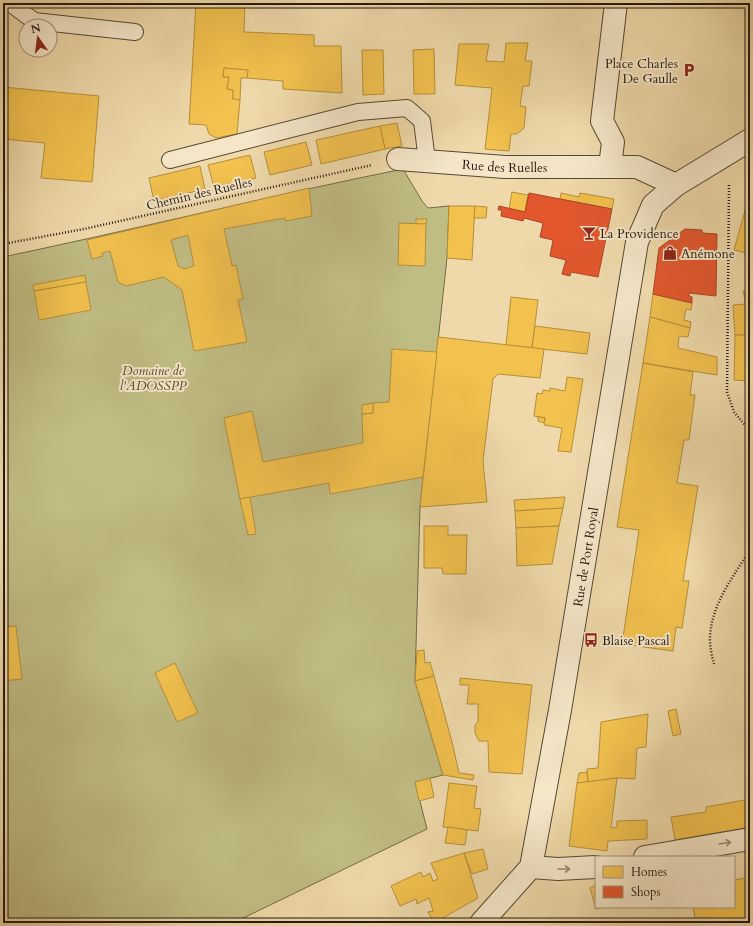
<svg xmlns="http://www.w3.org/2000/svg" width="753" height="926" font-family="Cardo,serif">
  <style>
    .green { fill: #c0bd84; stroke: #726b49 }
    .homes { fill: #f2c14e; stroke: #b48f3b; fill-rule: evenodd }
    .shops { fill: #e4572e; stroke: #aa4424 }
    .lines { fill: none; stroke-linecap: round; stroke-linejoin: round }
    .service-casing { stroke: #564935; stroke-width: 18 }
    .minor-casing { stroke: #564935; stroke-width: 24 }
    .tertiary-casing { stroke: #564935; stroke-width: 24 }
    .path { stroke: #23190e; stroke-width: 2.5; stroke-dasharray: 1 2; stroke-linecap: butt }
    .service { stroke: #f5e6c8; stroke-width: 16 }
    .minor { stroke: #f5e6c8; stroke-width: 22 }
    .tertiary { stroke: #f5e6c8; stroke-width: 22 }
    .oneway { stroke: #968a74 }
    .labels { text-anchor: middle; stroke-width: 4; stroke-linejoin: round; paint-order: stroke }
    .poi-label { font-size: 13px; fill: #23190e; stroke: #f5e6c8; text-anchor: start }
    .street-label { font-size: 13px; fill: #23190e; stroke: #f5e6c8 }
    .park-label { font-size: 13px; font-style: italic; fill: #524a31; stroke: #f5e6c8 }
  </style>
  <rect width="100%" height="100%" fill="#efd9aa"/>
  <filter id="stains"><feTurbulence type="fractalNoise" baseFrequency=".005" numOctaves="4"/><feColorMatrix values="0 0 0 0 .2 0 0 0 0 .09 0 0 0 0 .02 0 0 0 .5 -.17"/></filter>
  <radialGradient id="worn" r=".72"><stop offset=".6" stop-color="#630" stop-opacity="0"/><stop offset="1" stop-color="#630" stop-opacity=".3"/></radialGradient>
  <path class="green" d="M403,169L422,201L428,208L449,206L447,258L420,507L415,681L443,775L415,782L427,829L233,923H3V257C137,229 269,196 403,169Z"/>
  <g class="homes">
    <path d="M196,3H245L244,32L314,35V46H341L342,93L283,89V81L247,78L248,70L224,68L223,77H229L227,89L233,90V99L240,100L237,134L216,138L209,134L206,125L189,124Z"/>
    <path d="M506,43H528L525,61H532L529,86H523L520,106L526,107L524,128L517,134H511L509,151L485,149L492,88L455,85L459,44H489L486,61L504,62Z"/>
    <path d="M3,46L8,47L7,56H3Z"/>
    <path d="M434,49L435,94H414L413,50Z"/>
    <path d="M362,50H383L384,94L363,95Z"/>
    <path d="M3,56H7L6,75L3,74Z"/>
    <path d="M224,68L248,70L247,78H241L240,100L233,99V90L227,89L229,77H223Z"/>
    <path d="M3,87L99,96L92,182L41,178L45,143L3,139Z"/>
    <path d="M397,123L402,146L385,149L380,126Z"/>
    <path d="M380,126L385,149L321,164L316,140Z"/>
    <path d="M306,142L312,165L270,175L264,152Z"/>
    <path d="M250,155L256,178L214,187L208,165Z"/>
    <path d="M200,166L205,189L154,201L149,178Z"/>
    <path d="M309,188L312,216L285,221V218L224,229L232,266L236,265L243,299L238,300L247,342L194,351L182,290L164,277L126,286L118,282L110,251L102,253L103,256L92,259L87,240ZM188,235L194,266L184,269L178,266L171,240Z"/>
    <path d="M512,192L528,195L525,212L509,209Z"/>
    <path d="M561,193L579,197L580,193L614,199L612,209L560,199Z"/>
    <path d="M748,200L750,201V254L734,250Z"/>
    <path d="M449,206H475L472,260L447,258Z"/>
    <path d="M475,206L487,207L486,218H474Z"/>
    <path d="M416,219H427L426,224H416Z"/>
    <path d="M399,223L426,224L425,266L398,265Z"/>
    <path d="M85,275L86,282L34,291L33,285Z"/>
    <path d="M86,282L91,310L39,320L34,291Z"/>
    <path d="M750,290V294L744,295L743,291Z"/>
    <path d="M653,294L692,303L691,310L686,309L684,320L691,322L690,328L650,317Z"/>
    <path d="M750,294V317L748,318L744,295Z"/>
    <path d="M511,297L538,300L532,348L506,345Z"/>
    <path d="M745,304L750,335H735L733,305Z"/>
    <path d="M650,317L690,328L688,337L679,336L678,348L717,357V375L643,363Z"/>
    <path d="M535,326L590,333L587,354L532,348Z"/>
    <path d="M735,335H750V381L734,380Z"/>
    <path d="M438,337L544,349L540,378L498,374L493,379L483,461L487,502L420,507Z"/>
    <path d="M392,349L437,352L423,477L330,494L329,483L240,499L224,418L252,411L263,462L363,443L362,414L373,413V403L389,402Z"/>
    <path d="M643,363L693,372L690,395H695L689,440H684L677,483L698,486L683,581H689L682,628L676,627L673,651L622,644L639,530L617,527Z"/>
    <path d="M567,377L583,379L571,452L558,451L562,428L544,425L545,418L534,416L537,393L542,394L543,390L550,391V388L565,391Z"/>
    <path d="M373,403V413L362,414V405Z"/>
    <path d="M538,417L545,418L544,423L538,421Z"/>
    <path d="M250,497L256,534L248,535L240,499Z"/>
    <path d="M565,497L563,508L515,511L514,500Z"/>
    <path d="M563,508L559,526L516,528L515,511Z"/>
    <path d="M424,526H448V535H467L466,574H443L442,568H424Z"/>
    <path d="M559,526L552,564L517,566L516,528Z"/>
    <path d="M16,626L22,679L3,681V627Z"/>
    <path d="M424,650L425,663L430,662L434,676L415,681L417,651Z"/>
    <path d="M175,663L198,713L177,722L155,673Z"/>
    <path d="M434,676L452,742L459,773L474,775L473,780L443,775L415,681Z"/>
    <path d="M460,678L532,685L522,774L489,772L488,741H479L475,733V725L478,722V704H467L469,685H460Z"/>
    <path d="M676,709L681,734L673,736L668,711Z"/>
    <path d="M648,714L646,747L637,748L635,779L617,778L588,782L587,769L598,768L601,722Z"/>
    <path d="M587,772L588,782L577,783L579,773Z"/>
    <path d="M430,778L434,797L419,801L415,782Z"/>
    <path d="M617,778L611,828L617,827V821L647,820V839L608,841L607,851L569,846L577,783Z"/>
    <path d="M449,783L477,786L474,808L481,809L478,831L443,827Z"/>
    <path d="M750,799V827L675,840L671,817L706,812V807Z"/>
    <path d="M448,827L467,830L465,845L445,843Z"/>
    <path d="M483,849L488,869L472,874L464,853Z"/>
    <path d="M464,853L478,898L434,923L428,912L433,911L429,898L417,904L416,899L400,906L391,886L421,872L423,877L430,873L433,881L438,879L431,863Z"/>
    <path d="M750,877V923H696L693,907H734V880Z"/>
    <path d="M596,885V907H605L596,909L590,888Z"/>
  </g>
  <g class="shops">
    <path d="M529,193L612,209L598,277L571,272L570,276L562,274L566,260L550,256L553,240L540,237L543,223L524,218L523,221L501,216L502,210H498L499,206L525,212Z"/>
    <path d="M685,229L702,230V233L717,234L716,296L689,293V296L692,297V303L653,294L659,248Z"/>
  </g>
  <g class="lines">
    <defs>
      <g id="service">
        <path d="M10,3L34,21L135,32"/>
        <path d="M170,160L358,112L407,108L422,121L427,161"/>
      </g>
      <g id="minor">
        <path d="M616,3L602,121L613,142L610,167H637L676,185"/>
        <path id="s1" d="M398,159L505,167H610"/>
        <path d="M645,857L750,839"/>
        <path d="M531,867L558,869L596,867"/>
      </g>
      <g id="tertiary">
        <path id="s2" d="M481,923L531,867L560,710L637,242L653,205L676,185L750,140"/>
      </g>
    </defs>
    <use href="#service" class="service-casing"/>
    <use href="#minor" class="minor-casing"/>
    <use href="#tertiary" class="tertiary-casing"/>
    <g class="path">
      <path d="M729,185L727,392L734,412L750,431"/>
      <path d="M3,244L84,229L372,165"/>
      <path d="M714,664C712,657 710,648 710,640C710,606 733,577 750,550"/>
    </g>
    <use href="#service" class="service"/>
    <use href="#minor" class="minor"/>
    <use href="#tertiary" class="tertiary"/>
  </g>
  <defs><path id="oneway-shaft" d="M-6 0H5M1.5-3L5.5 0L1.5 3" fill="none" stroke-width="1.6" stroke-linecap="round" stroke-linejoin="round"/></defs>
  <g class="oneway">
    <use href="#oneway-shaft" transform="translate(725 843) rotate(-9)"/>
    <use href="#oneway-shaft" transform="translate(564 869)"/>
  </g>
  <defs>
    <symbol id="parking-bare" viewBox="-9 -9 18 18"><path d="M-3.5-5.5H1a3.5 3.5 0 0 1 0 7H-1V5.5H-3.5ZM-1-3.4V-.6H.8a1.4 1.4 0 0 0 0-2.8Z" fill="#8f2418" stroke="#f5e6c8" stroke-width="2.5" paint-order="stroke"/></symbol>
    <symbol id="bar-bare" viewBox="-9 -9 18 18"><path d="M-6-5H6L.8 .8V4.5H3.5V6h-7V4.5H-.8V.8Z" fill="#8f2418" stroke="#f5e6c8" stroke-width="2.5" paint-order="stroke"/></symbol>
    <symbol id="shop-bare" viewBox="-9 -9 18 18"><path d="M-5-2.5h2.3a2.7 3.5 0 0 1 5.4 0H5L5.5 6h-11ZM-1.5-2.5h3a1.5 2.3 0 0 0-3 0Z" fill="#8f2418" stroke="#f5e6c8" stroke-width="2.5" paint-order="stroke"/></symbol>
    <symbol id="bus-bare" viewBox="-9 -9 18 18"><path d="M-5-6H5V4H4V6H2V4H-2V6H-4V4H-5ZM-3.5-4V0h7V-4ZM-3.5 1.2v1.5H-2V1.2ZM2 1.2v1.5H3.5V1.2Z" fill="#8f2418" stroke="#f5e6c8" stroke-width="2.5" paint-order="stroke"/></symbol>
  </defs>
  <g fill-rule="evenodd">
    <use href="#parking-bare" x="679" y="60" width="20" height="20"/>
    <use href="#bar-bare" x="579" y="223" width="20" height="20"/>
    <use href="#shop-bare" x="660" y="243" width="20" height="20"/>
    <use href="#bus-bare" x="581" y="630" width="20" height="20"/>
  </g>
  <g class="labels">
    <g class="poi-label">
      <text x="678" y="68" text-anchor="end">Place Charles<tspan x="678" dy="15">De Gaulle</tspan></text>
      <text x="600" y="238">La Providence</text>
      <text x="681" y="258">Anémone</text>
      <text x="602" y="645">Blaise Pascal</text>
    </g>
    <g class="street-label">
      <text dy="5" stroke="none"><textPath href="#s1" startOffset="107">Rue des Ruelles</textPath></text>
      <text transform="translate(199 193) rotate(-13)" y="5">Chemin des Ruelles</text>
      <text dy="5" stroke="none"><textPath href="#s2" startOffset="390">Rue de Port Royal</textPath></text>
    </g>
    <g class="park-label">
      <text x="153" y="375">Domaine de<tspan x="153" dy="15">l'ADOSSPP</tspan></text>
    </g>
  </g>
  <rect width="753" height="926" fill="none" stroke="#efd9aa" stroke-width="16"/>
  <rect x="4" y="4" width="745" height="918" fill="none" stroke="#23190e" stroke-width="2"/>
  <rect x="8" y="8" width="737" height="910" fill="none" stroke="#23190e"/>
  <rect x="595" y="856" width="140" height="52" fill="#f5e6c8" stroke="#a1947e"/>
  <rect x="603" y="866" width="20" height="12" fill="#f2c14e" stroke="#a1947e"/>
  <text x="631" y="876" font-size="12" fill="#23190e">Homes</text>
  <rect x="603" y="886" width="20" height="12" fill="#e4572e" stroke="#a1947e"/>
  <text x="631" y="896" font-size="12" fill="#23190e">Shops</text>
  <g transform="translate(38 38) rotate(346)"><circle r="19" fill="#f5e6c8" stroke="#a1947e"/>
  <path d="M0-3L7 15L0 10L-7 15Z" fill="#8f2418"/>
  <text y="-6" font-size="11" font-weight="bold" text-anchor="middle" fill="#23190e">N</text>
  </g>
  <rect width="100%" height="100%" filter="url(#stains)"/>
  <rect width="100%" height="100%" fill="url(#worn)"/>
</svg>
